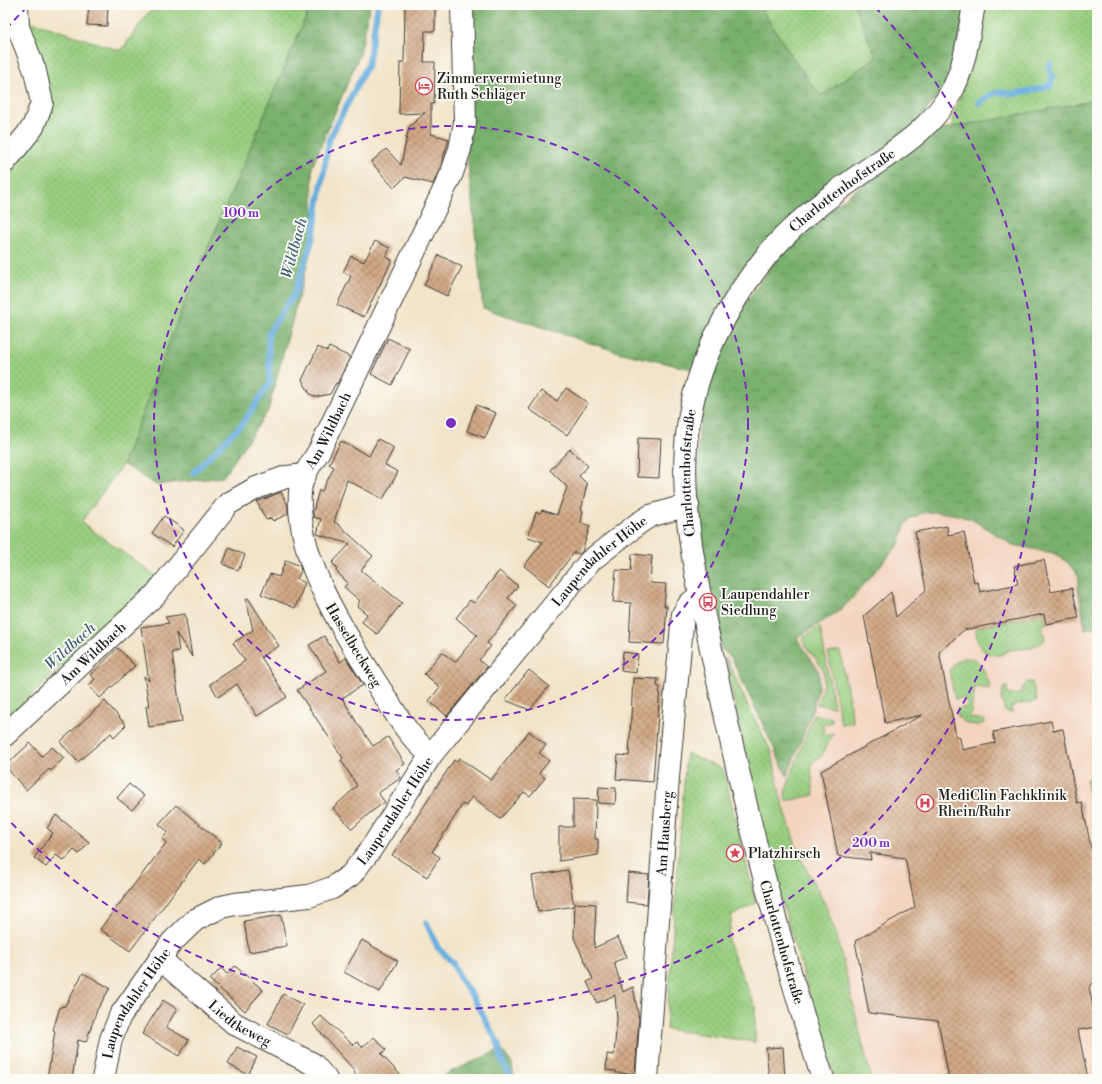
<svg xmlns="http://www.w3.org/2000/svg" width="1102" height="1084" font-family="'Libre Bodoni',serif">
  <style>
    .built { fill: #f3d4be }
    .green { fill: url(#green-dots); stroke: #5a754e }
    .forest { fill: url(#forest-crowns); stroke: #4b6645 }
    .pitch { fill: #98ce80; stroke: #5a754e }
    .lines { fill: none; stroke-linecap: round; stroke-linejoin: round }
    .stream { stroke: #67aede; stroke-width: 6 }
    .building { fill: url(#building-cross-hatch) }
    .street-casing { stroke: #3c3a36; stroke-width: 24 }
    .secondary-casing { stroke: #3c3a36; stroke-width: 24 }
    .street { stroke: #fff; stroke-width: 22 }
    .secondary { stroke: #fff; stroke-width: 22 }
    .ring { fill: none; stroke: #7b2cbf; stroke-width: 2; stroke-dasharray: 7 5 }
    .labels { text-anchor: middle; stroke-width: 3.5; stroke-linejoin: round; paint-order: stroke }
    .poi-label { font-size: 14px; fill: #1c1c1c; stroke: #fdfcf7; text-anchor: start }
    .street-label { font-size: 14px; fill: #1c1c1c; stroke: #fdfcf7 }
    .water-label { font-size: 15px; font-style: italic; fill: #3e5e73; stroke: #fdfcf7 }
    .centre { fill: #7b2cbf; stroke: #fdfcf7; stroke-width: 2 }
    .ring-label { font-size: 12px; text-anchor: middle; font-weight: bold; fill: #7b2cbf; stroke: #fdfcf7; stroke-width: 3.5; stroke-linejoin: round; paint-order: stroke }
  </style>
  <defs>
    <pattern id="green-dots" width="8" height="8" patternUnits="userSpaceOnUse"><rect width="8" height="8" fill="#98ce80"/><path d="M2 2h.1M6 6h.1" fill="none" stroke="#82b06e" stroke-width="1.8" stroke-linecap="round"/></pattern>
    <pattern id="forest-crowns" width="20" height="18" patternUnits="userSpaceOnUse"><rect width="20" height="18" fill="#7ab16e"/><path d="M2 6a3 3 0 1 1 6 0M12 15a3 3 0 1 1 6 0" fill="none" stroke="#638f5a"/></pattern>
    <pattern id="building-cross-hatch" width="8" height="8" patternUnits="userSpaceOnUse"><rect width="8" height="8" fill="#d2a986"/><path d="M0 0l8 8M0 8l8-8" fill="none" stroke="#aa896d"/></pattern>
  </defs>
  <rect width="100%" height="100%" fill="#fdfcf7"/>
  <filter id="ink" filterUnits="userSpaceOnUse"><feTurbulence type="fractalNoise" baseFrequency=".025" numOctaves="2"/><feDisplacementMap in="SourceGraphic" scale="8" xChannelSelector="R" yChannelSelector="G"/><feConvolveMatrix kernelMatrix="1 2 1 2 8 2 1 2 1" color-interpolation-filters="sRGB"/></filter>
  <filter id="wash" filterUnits="userSpaceOnUse"><feTurbulence type="fractalNoise" baseFrequency=".012" numOctaves="4" result="noise"/><feDisplacementMap in="SourceGraphic" scale="16" xChannelSelector="R" yChannelSelector="G"/><feGaussianBlur stdDeviation="0.9" result="paint"/><feColorMatrix in="noise" values="0 0 0 0 0 0 0 0 0 0 0 0 0 0 0 0 0 1.4 0 .05"/><feComposite in="paint" operator="in"/></filter>
  <g filter="url(#wash)">
    <rect width="100%" height="100%" fill="#f2e4c8"/>
    <path class="built" d="M789,465L1097,535V1079H832L763,841L722,653L726,657L750,710L772,751L775,752L782,747Z"/>
    <g class="green">
      <path d="M158,5H311L180,314L123,464L81,522L160,579L5,719V177L44,129L50,103L24,19L121,51L148,13Z"/>
      <path d="M759,5H854L876,57L821,96L796,63Z"/>
      <path d="M983,5H1097V100L954,128L952,119L965,84Z"/>
      <path d="M1042,603L1046,624L1042,625L1045,640L1031,648L1009,650L1000,655H994C977,651 978,642 975,628L1025,618L1028,606L1031,617L1038,615Z"/>
      <path d="M820,626L834,707L817,704C820,694 827,680 823,670C819,660 807,651 802,639Z"/>
      <path d="M726,657L747,704L772,753L780,795L799,855L825,904L837,936L871,1079H835C792,939 750,802 726,657Z"/>
      <path d="M965,658C970,658 977,659 980,664C983,668 991,684 990,689L975,687L970,718L984,720L985,722C978,728 964,724 958,717L957,709L967,707L965,698L955,699L949,671L958,660Z"/>
      <path d="M1027,682H1032L1037,701L1011,706L1012,713L1005,711L1001,699L1003,689L1007,686L1008,695L1019,694Z"/>
      <path d="M814,714L832,718V722L822,725L825,735L834,733L821,757L813,761L811,769L814,795L786,801L785,792Z"/>
      <path d="M686,753L723,769L756,903L732,916L728,942L755,1006V1042L666,1029Z"/>
      <path d="M1097,777V835L1086,779Z"/>
    </g>
    <g class="forest">
      <path d="M311,5H370L360,54L312,167L314,239L268,411L223,477L156,485L123,464L180,314Z"/>
      <path d="M468,5H759L796,63L821,96L876,57L854,5H966L957,49L944,88L911,129L801,212L695,370L618,352L483,308L467,155Z"/>
      <path d="M1097,100V627L1085,629L1078,587L1079,578L1076,572L1066,561L1053,553L1013,545L971,519L952,514L935,512L922,513L912,518L906,523L899,544L849,602L839,611L797,638C801,646 819,668 819,674C822,695 795,754 787,776L731,657L721,649L702,548L698,504L699,428L709,377L730,329L757,286L784,249L809,226L932,131Z"/>
      <path d="M501,1049L512,1064L514,1079H444V1075Z"/>
    </g>
    <path class="pitch" d="M840,651L853,722L841,724L828,653Z"/>
    <g class="lines">
      <g class="stream">
        <path d="M979,103L990,95L1000,92L1014,94L1050,86L1053,77L1048,68L1050,64"/>
        <path d="M193,473L243,423L270,383L268,334L295,293L313,237L329,140L368,64L378,5"/>
        <path d="M426,922L438,948L453,963L460,979L471,994L498,1043L501,1059L512,1079"/>
      </g>
    </g>
    <g id="blocks">
      <g class="building">
        <path d="M89,5H108L107,26L87,25Z"/>
        <path d="M405,5H435V31H425L424,62H435L434,104H431V134L449,139L440,168L433,184L405,177L394,188L371,162L386,149L401,165L409,127L425,113L399,114L400,62H404Z"/>
        <path d="M375,241L390,248L386,257L392,260L364,317L337,305L351,276L343,272L351,256L364,262Z"/>
        <path d="M439,255L462,267L447,296L424,285Z"/>
        <path d="M388,338L410,349L392,385L371,374Z"/>
        <path d="M318,347L327,351L329,347L350,357L337,384L336,383L330,394L316,397L310,394L302,380Z"/>
        <path d="M566,388L588,403L567,435L529,409L541,391L557,401Z"/>
        <path d="M476,405L496,413L485,438L467,431Z"/>
        <path d="M638,438L661,439L659,478L637,477Z"/>
        <path d="M378,439L394,448L385,465L398,472L383,499L347,480L334,522L338,524L373,556L361,570L402,603L377,634L362,622L367,614L357,606L360,601L344,587L348,583L336,571L337,568L332,563L350,544L317,534L321,519L313,517V511L319,490L322,491L334,467L329,464L341,441L369,456Z"/>
        <path d="M570,449L588,466L579,476L587,484L581,511H583L581,523L590,526L582,552L579,554L574,552L549,586L524,566L543,542L528,537L536,512L540,513L542,510L557,515L567,487L550,470Z"/>
        <path d="M281,492L288,506V514L273,521L271,518L266,520L257,502Z"/>
        <path d="M164,516L184,530L172,547L152,533Z"/>
        <path d="M947,526L948,535L964,532L974,583L978,582L980,592L1018,584L1014,566L1044,560L1051,592L1072,588L1079,618L1046,624L1044,614L964,630L939,652L956,736L960,738L962,750L995,743L993,732L1000,731L1051,721L1053,731L1063,729L1077,803L1082,802L1097,879V967H1094L1095,981L1089,987L1097,1027L1078,1030L1088,1079H949L938,1021L869,1013L855,941L915,907L905,858L870,853L871,860L838,856L821,771L922,715L885,723L864,616L891,592L896,617L926,590L915,532Z"/>
        <path d="M229,548L245,555L238,571L223,564Z"/>
        <path d="M632,554L652,556L650,583L666,584L664,606H667L664,644L629,642L631,603L613,602L616,570L631,571Z"/>
        <path d="M286,560L300,566L301,571L297,579L305,583L295,608L261,594L270,574L279,577Z"/>
        <path d="M499,571L518,586L508,598L517,605L487,643L491,646L479,660L487,667L447,716L429,701L440,687L424,674L442,652L455,662L477,635L456,618L470,600L474,603Z"/>
        <path d="M248,598L279,646L261,657L287,697L257,716L237,684L218,697L210,684L245,661L233,643L253,630L246,599Z"/>
        <path d="M185,614L192,657L176,633L179,651L172,652L182,722L149,727L146,706H149L144,676L149,681L141,627L169,623L165,617Z"/>
        <path d="M324,636L340,662L346,658L363,685L342,698L357,723L373,746L388,737L405,764L396,770L401,778L378,793L385,802L371,812L352,829L333,808L357,786L341,760L343,758L297,690L326,671L309,645Z"/>
        <path d="M118,648L135,666L100,698L89,686L95,679L90,675Z"/>
        <path d="M623,652L638,654L636,673L621,671Z"/>
        <path d="M529,670L549,686L530,710L505,700Z"/>
        <path d="M633,678L658,679L657,686L660,687L653,782L616,779L618,755L629,756Z"/>
        <path d="M105,701L126,725L114,737L111,733L78,762L60,742Z"/>
        <path d="M529,731L546,745L539,753L549,761L539,773L545,778L530,796L524,792L500,819L472,796L466,806L463,804L432,852L440,857L427,877L392,855L454,760L457,762L459,758L491,780Z"/>
        <path d="M30,743L42,756L52,747L64,758L51,771L49,769L26,790L5,766Z"/>
        <path d="M129,784L144,796L132,810L117,798Z"/>
        <path d="M599,787L616,788L615,804L598,803Z"/>
        <path d="M573,799L596,800L595,839H598V855L559,861V827H573Z"/>
        <path d="M176,805L222,843L205,864L199,859L130,951L100,929L166,843L162,839L168,832L159,824Z"/>
        <path d="M56,815L89,842L79,854L74,850L64,861L56,855L46,867L34,858L53,833L47,828Z"/>
        <path d="M568,870L574,906L538,912L532,876Z"/>
        <path d="M628,873L649,875L647,904L626,902Z"/>
        <path d="M575,903L596,904L594,948L618,937L627,957L614,962L623,992L633,987L639,1019L635,1074L616,1073V1071L606,1070L607,1054L614,1055L617,1019L615,995L597,1003L587,982L593,979L574,938Z"/>
        <path d="M281,915L287,946L249,952L244,921Z"/>
        <path d="M362,940L398,961L380,992L344,972Z"/>
        <path d="M235,966L263,990L245,1011L210,980L221,968L227,974Z"/>
        <path d="M83,973L110,988L97,1010L86,1042L78,1040L72,1079H47L55,1031L53,1030L60,1007L65,1006Z"/>
        <path d="M283,994L303,1005L288,1034L268,1024Z"/>
        <path d="M163,1000L177,1009L166,1027L189,1040L179,1056L142,1034Z"/>
        <path d="M321,1016L353,1045L357,1042L362,1047L374,1037L386,1050L381,1054L404,1079H356L354,1070L313,1024Z"/>
        <path d="M237,1047L257,1057L248,1075L228,1064Z"/>
        <path d="M783,1047L785,1079H769L766,1048Z"/>
      </g>
    </g>
  </g>
  <g filter="url(#ink)">
    <use href="#blocks" fill-opacity="0" stroke="#3c3a36" stroke-width="1"/>
    <g class="lines">
      <defs>
        <g id="street">
          <path d="M5,162L33,127L42,103L35,71L18,27L17,5"/>
          <path id="s1" d="M5,735L155,595L228,504L256,488L286,477L305,475"/>
          <path id="s2" d="M431,755C406,735 392,707 375,681C341,627 296,558 300,492C301,477 311,464 319,451L452,173L460,149L465,122L462,5"/>
          <path id="s3" d="M160,959L235,1024L313,1064L326,1079"/>
          <path id="s4" d="M103,1079L111,1039L120,1016L172,942L195,920L221,907L235,904L309,896L332,888L351,875L371,849L431,755L590,561L639,523L650,516L688,505"/>
          <path id="s5" d="M647,1079L668,777L683,614L690,603L700,596"/>
        </g>
        <g id="secondary">
          <path id="s6" d="M823,1079C779,945 745,809 716,672C700,597 677,504 688,427C696,365 728,302 768,254C792,225 823,201 854,179C893,151 932,131 954,87C966,61 969,32 974,5"/>
        </g>
      </defs>
      <use href="#street" class="street-casing"/>
      <use href="#secondary" class="secondary-casing"/>
      <use href="#street" class="street"/>
      <use href="#secondary" class="secondary"/>
    </g>
  </g>
  <g class="ring">
    <circle cx="451" cy="423" r="297"/>
    <path d="M6 29A594 594 0 0 1 27 7M875 7A594 594 0 1 1 6 817"/>
  </g>
  <defs>
    <symbol id="hotel-ring" viewBox="-11 -11 22 22"><circle r="9.5" fill="#fdfcf7" stroke="#d1495b" stroke-width="1.5"/><path d="M-6-4.5h1.5V1H6V5H4.5V3h-9V5H-6ZM-4 0a1.8 1.8 0 1 1 3.6 0ZM.5 0V-2.5h3Q6-2.5 6 0Z" fill="#d1495b"/></symbol>
    <symbol id="bus-ring" viewBox="-11 -11 22 22"><circle r="9.5" fill="#fdfcf7" stroke="#d1495b" stroke-width="1.5"/><path d="M-5-6H5V4H4V6H2V4H-2V6H-4V4H-5ZM-3.5-4V0h7V-4ZM-3.5 1.2v1.5H-2V1.2ZM2 1.2v1.5H3.5V1.2Z" fill="#d1495b"/></symbol>
    <symbol id="hospital-ring" viewBox="-11 -11 22 22"><circle r="9.5" fill="#fdfcf7" stroke="#d1495b" stroke-width="1.5"/><path d="M-5-5h3v3.5h4V-5h3V5h-3V1.5h-4V5h-3Z" fill="#d1495b"/></symbol>
    <symbol id="sight-ring" viewBox="-11 -11 22 22"><circle r="9.5" fill="#fdfcf7" stroke="#d1495b" stroke-width="1.5"/><path d="M0-6L1.8-2.2L6-1.7L2.9 1.2L3.7 5.4L0 3.3L-3.7 5.4L-2.9 1.2L-6-1.7L-1.8-2.2Z" fill="#d1495b"/></symbol>
  </defs>
  <g fill-rule="evenodd">
    <use href="#hotel-ring" x="414" y="76" width="20" height="20"/>
    <use href="#bus-ring" x="698" y="592" width="20" height="20"/>
    <use href="#hospital-ring" x="915" y="793" width="20" height="20"/>
    <use href="#sight-ring" x="725" y="843" width="20" height="20"/>
  </g>
  <g class="labels">
    <g class="poi-label">
      <text x="437" y="83">Zimmervermietung<tspan x="437" dy="16">Ruth Schläger</tspan></text>
      <text x="721" y="599">Laupendahler<tspan x="721" dy="16">Siedlung</tspan></text>
      <text x="938" y="800">MediClin Fachklinik<tspan x="938" dy="16">Rhein/Ruhr</tspan></text>
      <text x="748" y="858">Platzhirsch</text>
    </g>
    <g class="street-label">
      <text dy="5" stroke="none"><textPath href="#s6" startOffset="960">Charlottenhofstraße</textPath></text>
      <text dy="5" stroke="none"><textPath href="#s2" startOffset="368">Am Wildbach</textPath></text>
      <text dy="5" stroke="none"><textPath href="#s6" startOffset="623">Charlottenhofstraße</textPath></text>
      <text dy="5" stroke="none"><textPath href="#s4" startOffset="755">Laupendahler Höhe</textPath></text>
      <text transform="translate(354 645) rotate(59)" y="5">Hasselbeckweg</text>
      <text dy="5" stroke="none"><textPath href="#s1" startOffset="120">Am Wildbach</textPath></text>
      <text dy="5" stroke="none"><textPath href="#s4" startOffset="431">Laupendahler Höhe</textPath></text>
      <text dy="5" stroke="none"><textPath href="#s5" startOffset="246">Am Hausberg</textPath></text>
      <text transform="translate(782 942) rotate(74)" y="5">Charlottenhofstraße</text>
      <text dy="5" stroke="none"><textPath href="#s4" startOffset="84">Laupendahler Höhe</textPath></text>
      <text dy="5" stroke="none"><textPath href="#s3" startOffset="103">Liedtkeweg</textPath></text>
    </g>
    <g class="water-label">
      <text transform="translate(294 248) rotate(-75)" y="5">Wildbach</text>
      <text transform="translate(70 646) rotate(-42)" y="5">Wildbach</text>
    </g>
  </g>
  <circle cx="451" cy="423" r="6" class="centre"/>
  <g class="ring-label">
    <text x="241" y="217">100 m</text>
    <text x="871" y="847">200 m</text>
  </g>
  <rect width="1102" height="1084" fill="none" stroke="#fdfcf7" stroke-width="20"/>
</svg>
